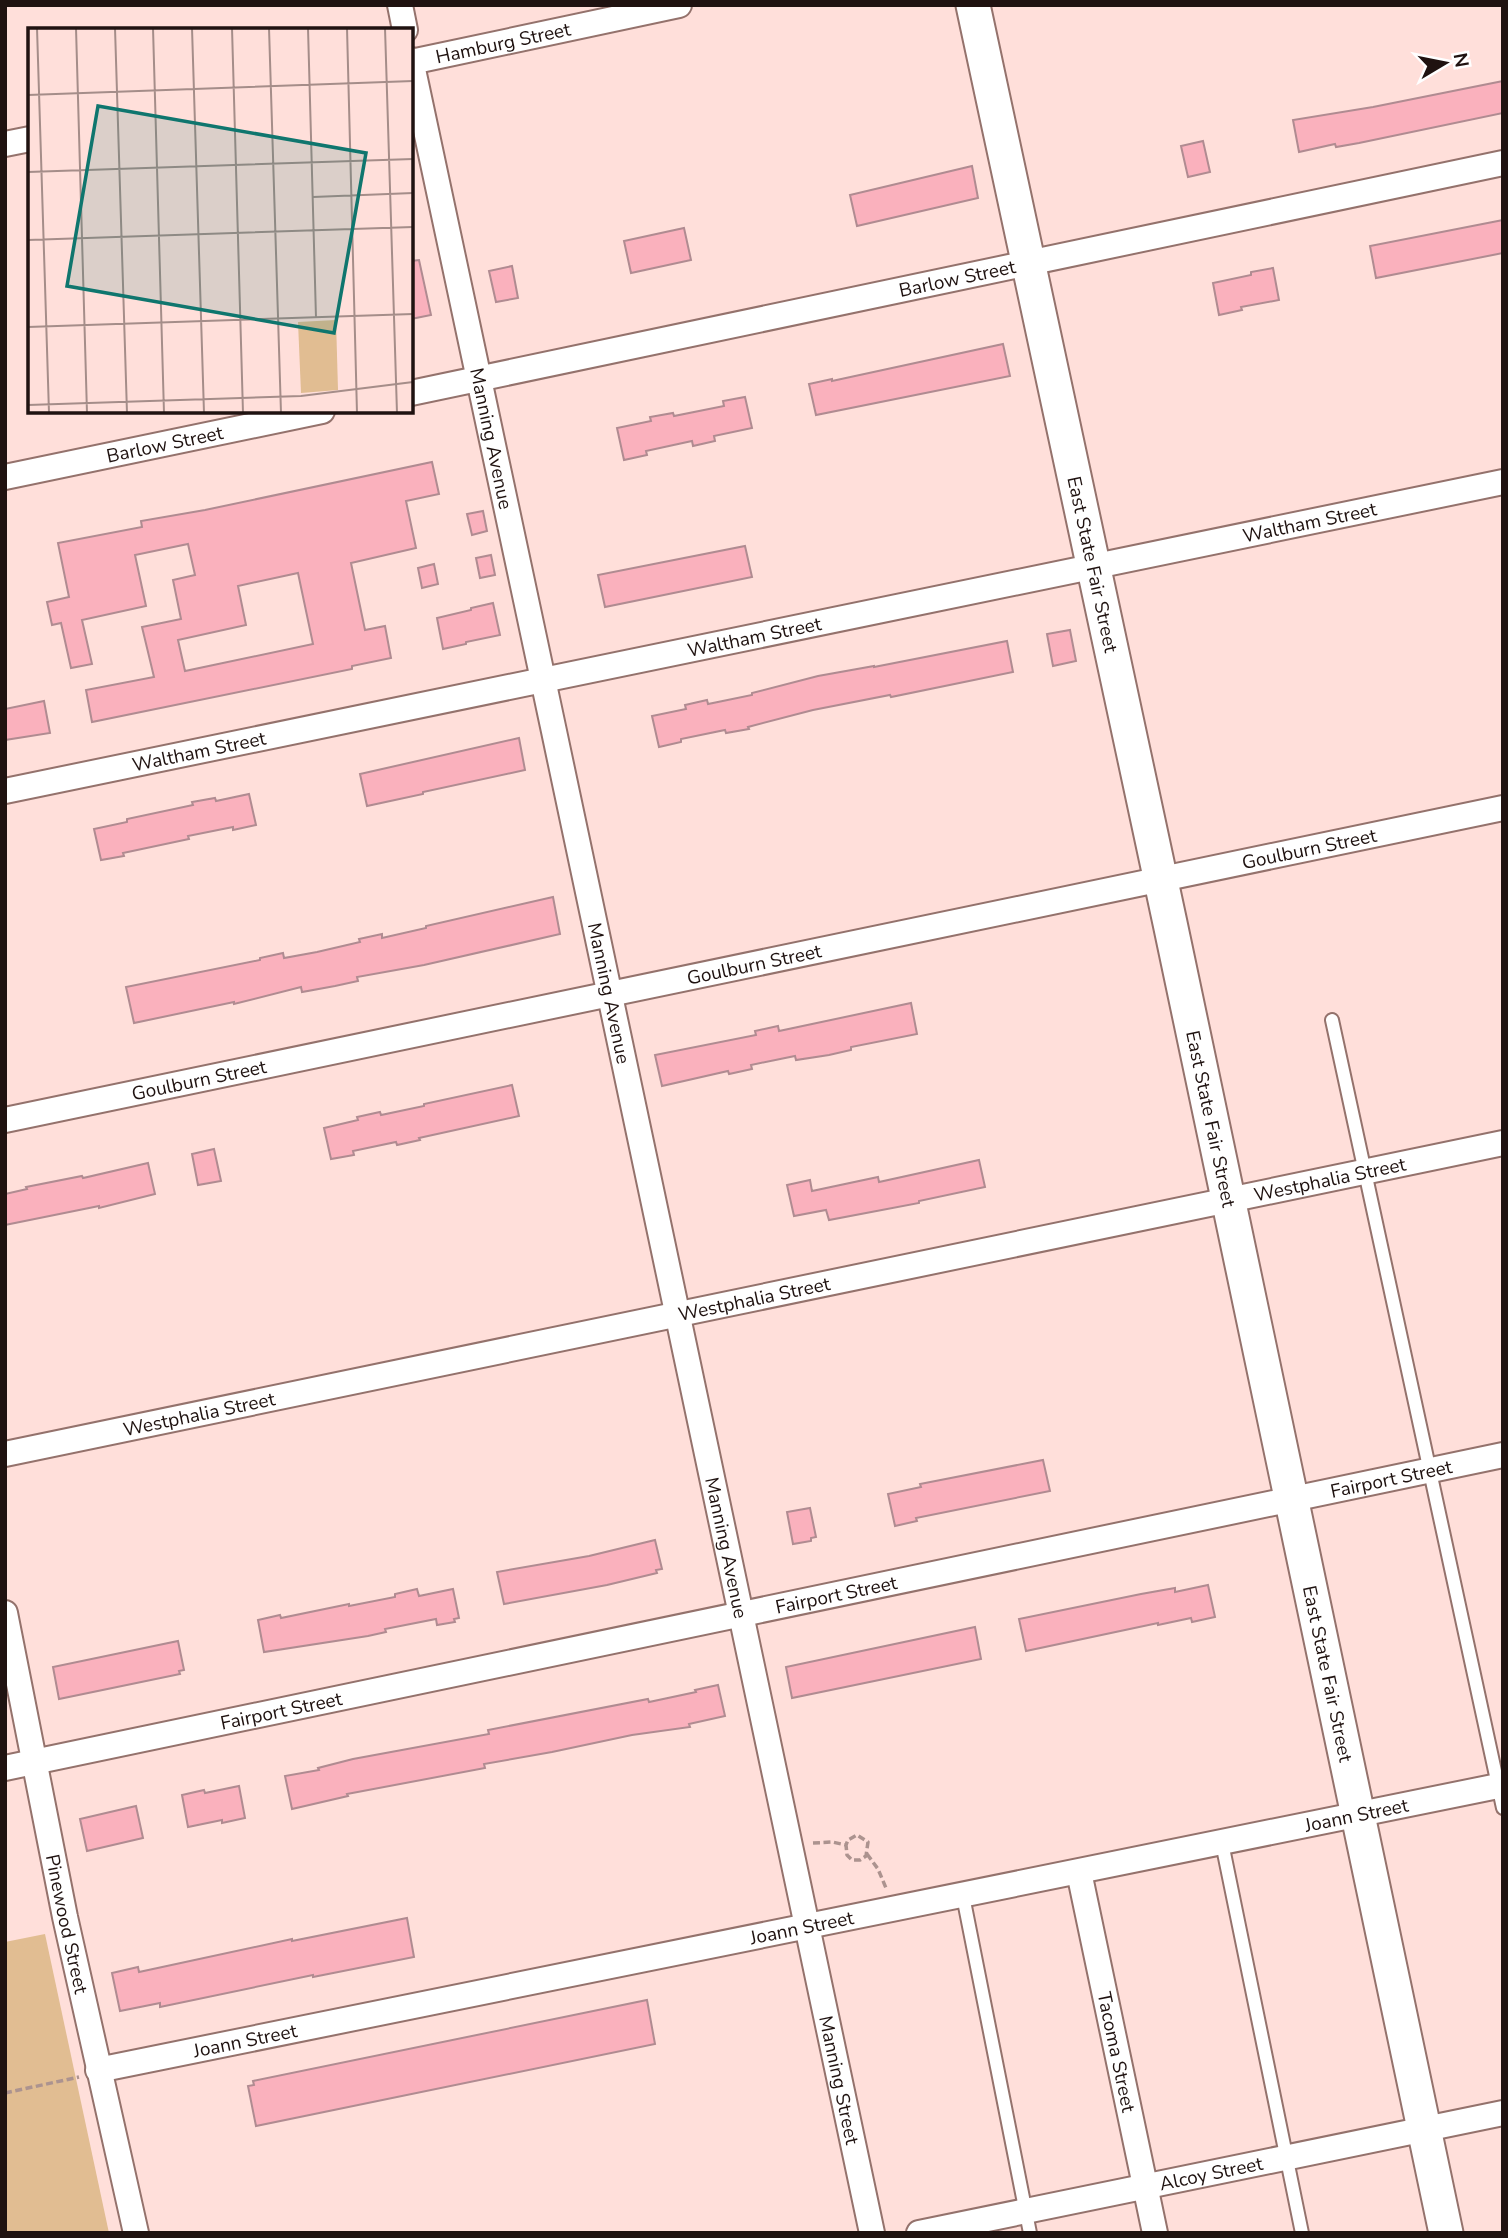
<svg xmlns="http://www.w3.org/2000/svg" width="1508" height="2238" font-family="'Nunito Sans',sans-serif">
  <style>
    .green { fill: #e1bd92 }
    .building { fill: #fab1bd; stroke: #b08b91; stroke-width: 2; fill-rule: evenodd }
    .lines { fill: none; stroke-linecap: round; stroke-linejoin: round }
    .lane-casing { stroke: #94726c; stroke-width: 16 }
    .street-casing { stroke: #94726c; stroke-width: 28 }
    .secondary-casing { stroke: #94726c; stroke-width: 37 }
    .path { stroke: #ac938f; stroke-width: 3.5; stroke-dasharray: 7 3.5; stroke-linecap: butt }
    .lane { stroke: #fff; stroke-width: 12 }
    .street { stroke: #fff; stroke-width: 24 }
    .secondary { stroke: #fff; stroke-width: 33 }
    .labels { text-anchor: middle; stroke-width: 5; stroke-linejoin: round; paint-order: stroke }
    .street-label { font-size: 19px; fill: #1f1210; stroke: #fff }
    .inset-road { fill: none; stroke: #a58d89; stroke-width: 2 }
    .view { fill: #0f766e; fill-opacity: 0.15; stroke: #0f766e; stroke-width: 3.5 }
    .inset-edge { fill: none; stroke: #1f1210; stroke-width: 3.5 }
  </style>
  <rect width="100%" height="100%" fill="#ffdfda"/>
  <path class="green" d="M45,1934L109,2233H5V1942Z"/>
  <g class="building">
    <path d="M1503,81V113L1359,143L1336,147L1335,144L1299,152L1293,120L1373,107Z"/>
    <path d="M1203,141L1210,172L1188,177L1181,146Z"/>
    <path d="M972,166L978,198L857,226L850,195Z"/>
    <path d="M1503,220V253L1376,278L1370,246Z"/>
    <path d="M684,228L691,260L631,273L624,241Z"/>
    <path d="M419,260L431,315L411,319V261Z"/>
    <path d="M512,266L518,298L496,302L489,271Z"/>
    <path d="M1273,268L1279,300L1241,307L1242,310L1219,315L1213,283L1251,275V272Z"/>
    <path d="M1003,344L1010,376L816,415L809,384L832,379V381Z"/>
    <path d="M745,397L752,428L714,436L715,441L693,446L692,441L646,451L647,455L624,460L617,428L651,421L650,417L673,413L674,416L724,406L723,401Z"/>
    <path d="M432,462L439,494L406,501L416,548L351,563L365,630L385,626L391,658L352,666V669L92,722L86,690L154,677L142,627L181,619L173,580L195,575L188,544L135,555L146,606L82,620L92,664L71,668L61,623L52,625L47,602L69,597L58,543L142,527L141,521L205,510ZM298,573L313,644L185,671L178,640L246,625L238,586Z"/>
    <path d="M483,511L487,531L472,535L467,514Z"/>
    <path d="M745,546L752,577L605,607L598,575Z"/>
    <path d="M491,555L495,575L480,578L476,558Z"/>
    <path d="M434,564L438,584L422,588L418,568Z"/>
    <path d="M493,603L500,635L466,642V644L443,649L437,618L471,610V608Z"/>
    <path d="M1070,630L1076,661L1053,666L1047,634Z"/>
    <path d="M1007,641L1013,672L891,697L890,695L813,710L748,727L749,729L726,733L725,730L681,739V742L659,747L652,716L686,709L685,705L707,700L708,704L752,695V693L818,676L874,666V667Z"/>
    <path d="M44,701L50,733L5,740V709Z"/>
    <path d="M519,738L525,770L423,792V794L367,806L360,774Z"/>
    <path d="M249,794L256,825L233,830V827L188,836L189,839L123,853L124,856L101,860L94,829L127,822V819L193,805L192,802L215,798L216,801Z"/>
    <path d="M553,897L560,934L424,965L357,977L358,981L335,986L302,992L301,987L234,1004V1002L134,1023L126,987L260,960V958L283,953L284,958L317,952L360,942L359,939L382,934V938L426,928V926Z"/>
    <path d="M911,1003L917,1034L851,1047V1050L829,1055L796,1060L795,1056L751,1065L752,1069L729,1074L728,1071L662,1086L655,1055L756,1035L755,1031L778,1026L779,1031Z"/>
    <path d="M512,1085L519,1116L419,1138L420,1140L397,1145L396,1142L353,1151L354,1155L331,1159L324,1128L358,1120L357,1117L380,1112L381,1115L424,1106V1104Z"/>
    <path d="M214,1149L221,1181L198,1185L192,1154Z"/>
    <path d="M979,1160L985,1187L919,1201V1203L829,1220L826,1210L794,1216L787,1185L810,1180L812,1191L878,1177L879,1182Z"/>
    <path d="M148,1163L155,1194L99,1208V1206L5,1225V1194L27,1189L26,1187L82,1176L83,1178Z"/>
    <path d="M1043,1460L1050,1491L916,1518L917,1521L895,1526L888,1494L921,1487L920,1484Z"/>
    <path d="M810,1508L816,1537L811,1538V1541L793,1544L787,1512Z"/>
    <path d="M655,1540L662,1569L656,1570L657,1573L607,1585L504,1604L497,1572L589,1556Z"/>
    <path d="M1208,1585L1215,1617L1192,1622L1191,1618L1158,1625V1623L1026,1651L1019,1619L1141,1594L1175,1588V1592Z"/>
    <path d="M417,1589L419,1596L453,1589L459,1618L454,1619L455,1622L437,1625L436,1619L385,1629L386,1632L368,1636L264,1652L258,1620L280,1615L281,1618L349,1604V1606L395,1597V1594Z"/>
    <path d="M975,1627L981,1659L792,1698L786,1667Z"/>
    <path d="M178,1641L184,1670L179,1671L180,1674L59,1699L53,1667Z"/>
    <path d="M718,1685L725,1716L689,1724L690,1727L632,1735L552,1752L484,1764L485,1768L347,1794L348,1796L292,1809L285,1776L319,1770L318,1768L353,1759L489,1734L488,1730L648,1699L649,1702L696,1692L695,1690Z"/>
    <path d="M239,1786L245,1818L222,1823V1820L188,1827L182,1795L204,1790L205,1793Z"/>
    <path d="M136,1806L143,1838L87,1851L80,1819Z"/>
    <path d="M407,1918L414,1957L313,1977V1975L160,2007V2003L120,2011L112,1973L138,1967L139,1972L292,1939V1941Z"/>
    <path d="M647,2000L655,2044L256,2126L248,2086L254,2085L253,2081Z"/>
  </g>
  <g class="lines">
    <defs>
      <g id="lane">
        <path d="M1332,1020L1503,1808"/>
        <path d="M1222,1843L1302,2233"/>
        <path d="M963,1896L1030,2233"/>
      </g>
      <g id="street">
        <path d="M400,5L405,30"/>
        <path id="s1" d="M411,60C566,784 718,1508 872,2233"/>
        <path id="s2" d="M411,62L679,5"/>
        <path d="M5,144L30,139"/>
        <path id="s3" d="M411,393L1503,163"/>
        <path id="s4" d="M5,477L322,411"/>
        <path id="s5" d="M5,791L1503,482"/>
        <path id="s6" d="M5,1120L1503,808"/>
        <path id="s7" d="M5,1454L1503,1143"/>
        <path id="s8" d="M5,1613L65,1917L136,2233"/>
        <path id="s9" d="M5,1768L1503,1455"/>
        <path id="s10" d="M1079,1872L1155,2233"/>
        <path id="s11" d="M98,2070L1503,1785"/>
        <path id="s12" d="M919,2233L1503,2113"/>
      </g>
      <g id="secondary">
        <path id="s13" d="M973,5L1170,923L1446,2233"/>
      </g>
    </defs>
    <use href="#lane" class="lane-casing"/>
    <use href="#street" class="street-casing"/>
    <use href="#secondary" class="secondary-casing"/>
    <g class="path">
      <path d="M813,1843L832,1842L846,1845L847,1855L852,1860H860L866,1856L868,1842L857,1835L848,1840L846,1845"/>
      <path d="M867,1854L878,1869L886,1888"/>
      <path d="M5,2093L79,2077"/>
    </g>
    <use href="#lane" class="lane"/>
    <use href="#street" class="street"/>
    <use href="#secondary" class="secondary"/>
  </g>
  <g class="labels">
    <g class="street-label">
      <text dy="7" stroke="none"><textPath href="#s2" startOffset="94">Hamburg Street</textPath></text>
      <text dy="7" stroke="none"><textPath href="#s3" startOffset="558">Barlow Street</textPath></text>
      <text dy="7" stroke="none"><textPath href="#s1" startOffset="387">Manning Avenue</textPath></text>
      <text dy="7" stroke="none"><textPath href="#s4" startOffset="163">Barlow Street</textPath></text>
      <text dy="7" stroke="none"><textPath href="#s5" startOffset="1332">Waltham Street</textPath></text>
      <text dy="7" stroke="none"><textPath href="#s13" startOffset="572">East State Fair Street</textPath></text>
      <text dy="7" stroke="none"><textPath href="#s5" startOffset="765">Waltham Street</textPath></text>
      <text dy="7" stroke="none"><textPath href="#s5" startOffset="198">Waltham Street</textPath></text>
      <text dy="7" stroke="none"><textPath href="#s6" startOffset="1332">Goulburn Street</textPath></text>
      <text dy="7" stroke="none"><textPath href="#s6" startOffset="765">Goulburn Street</textPath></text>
      <text dy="7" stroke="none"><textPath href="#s1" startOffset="954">Manning Avenue</textPath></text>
      <text dy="7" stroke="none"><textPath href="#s6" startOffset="198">Goulburn Street</textPath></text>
      <text dy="7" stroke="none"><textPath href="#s13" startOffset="1139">East State Fair Street</textPath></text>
      <text dy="7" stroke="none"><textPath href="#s7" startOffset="1353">Westphalia Street</textPath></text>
      <text dy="7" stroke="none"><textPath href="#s7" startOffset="765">Westphalia Street</textPath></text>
      <text dy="7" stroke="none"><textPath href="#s7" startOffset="198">Westphalia Street</textPath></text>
      <text dy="7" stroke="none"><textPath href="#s9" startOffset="1416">Fairport Street</textPath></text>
      <text dy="7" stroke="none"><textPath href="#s1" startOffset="1521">Manning Avenue</textPath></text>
      <text dy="7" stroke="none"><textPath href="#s9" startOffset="849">Fairport Street</textPath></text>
      <text dy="7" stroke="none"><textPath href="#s13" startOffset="1706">East State Fair Street</textPath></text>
      <text dy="7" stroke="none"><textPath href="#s9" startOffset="282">Fairport Street</textPath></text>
      <text dy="7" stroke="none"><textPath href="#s11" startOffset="1284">Joann Street</textPath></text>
      <text dy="7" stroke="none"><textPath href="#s8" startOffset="317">Pinewood Street</textPath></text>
      <text dy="7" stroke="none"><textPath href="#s11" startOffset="718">Joann Street</textPath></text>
      <text dy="7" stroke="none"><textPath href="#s11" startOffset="150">Joann Street</textPath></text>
      <text dy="7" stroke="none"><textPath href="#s10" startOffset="184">Tacoma Street</textPath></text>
      <text dy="7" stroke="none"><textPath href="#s1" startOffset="2065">Manning Street</textPath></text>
      <text dy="7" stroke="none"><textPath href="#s12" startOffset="298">Alcoy Street</textPath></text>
    </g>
  </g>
  <g transform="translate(28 28)">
    <rect width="385" height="385" fill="#ffdfda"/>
    <path d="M308,292L310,362L273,365L270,294Z" fill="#e1bd92"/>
    <path class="inset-road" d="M9,0L21,385M48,0L59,385M87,0L99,385M125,0L136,385M164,0L176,385M204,0L215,385M241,0L253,385M280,0L288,290M319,0L329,385M357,0L369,385M0,67L385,53M0,144L385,131M285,169L385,165M0,212L385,199M0,299L385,286M0,377L273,368L385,354"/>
    <path class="view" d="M70,78L338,125L306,305L39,258Z"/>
    <rect width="385" height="385" class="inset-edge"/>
  </g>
  <rect width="1508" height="2238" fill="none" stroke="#1f1210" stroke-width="14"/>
  <g transform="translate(1445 63) rotate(80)" stroke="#ffffff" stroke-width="5" paint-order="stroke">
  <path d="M0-5L12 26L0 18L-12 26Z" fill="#1f1210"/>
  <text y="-10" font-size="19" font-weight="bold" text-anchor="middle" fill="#1f1210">N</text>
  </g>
</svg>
